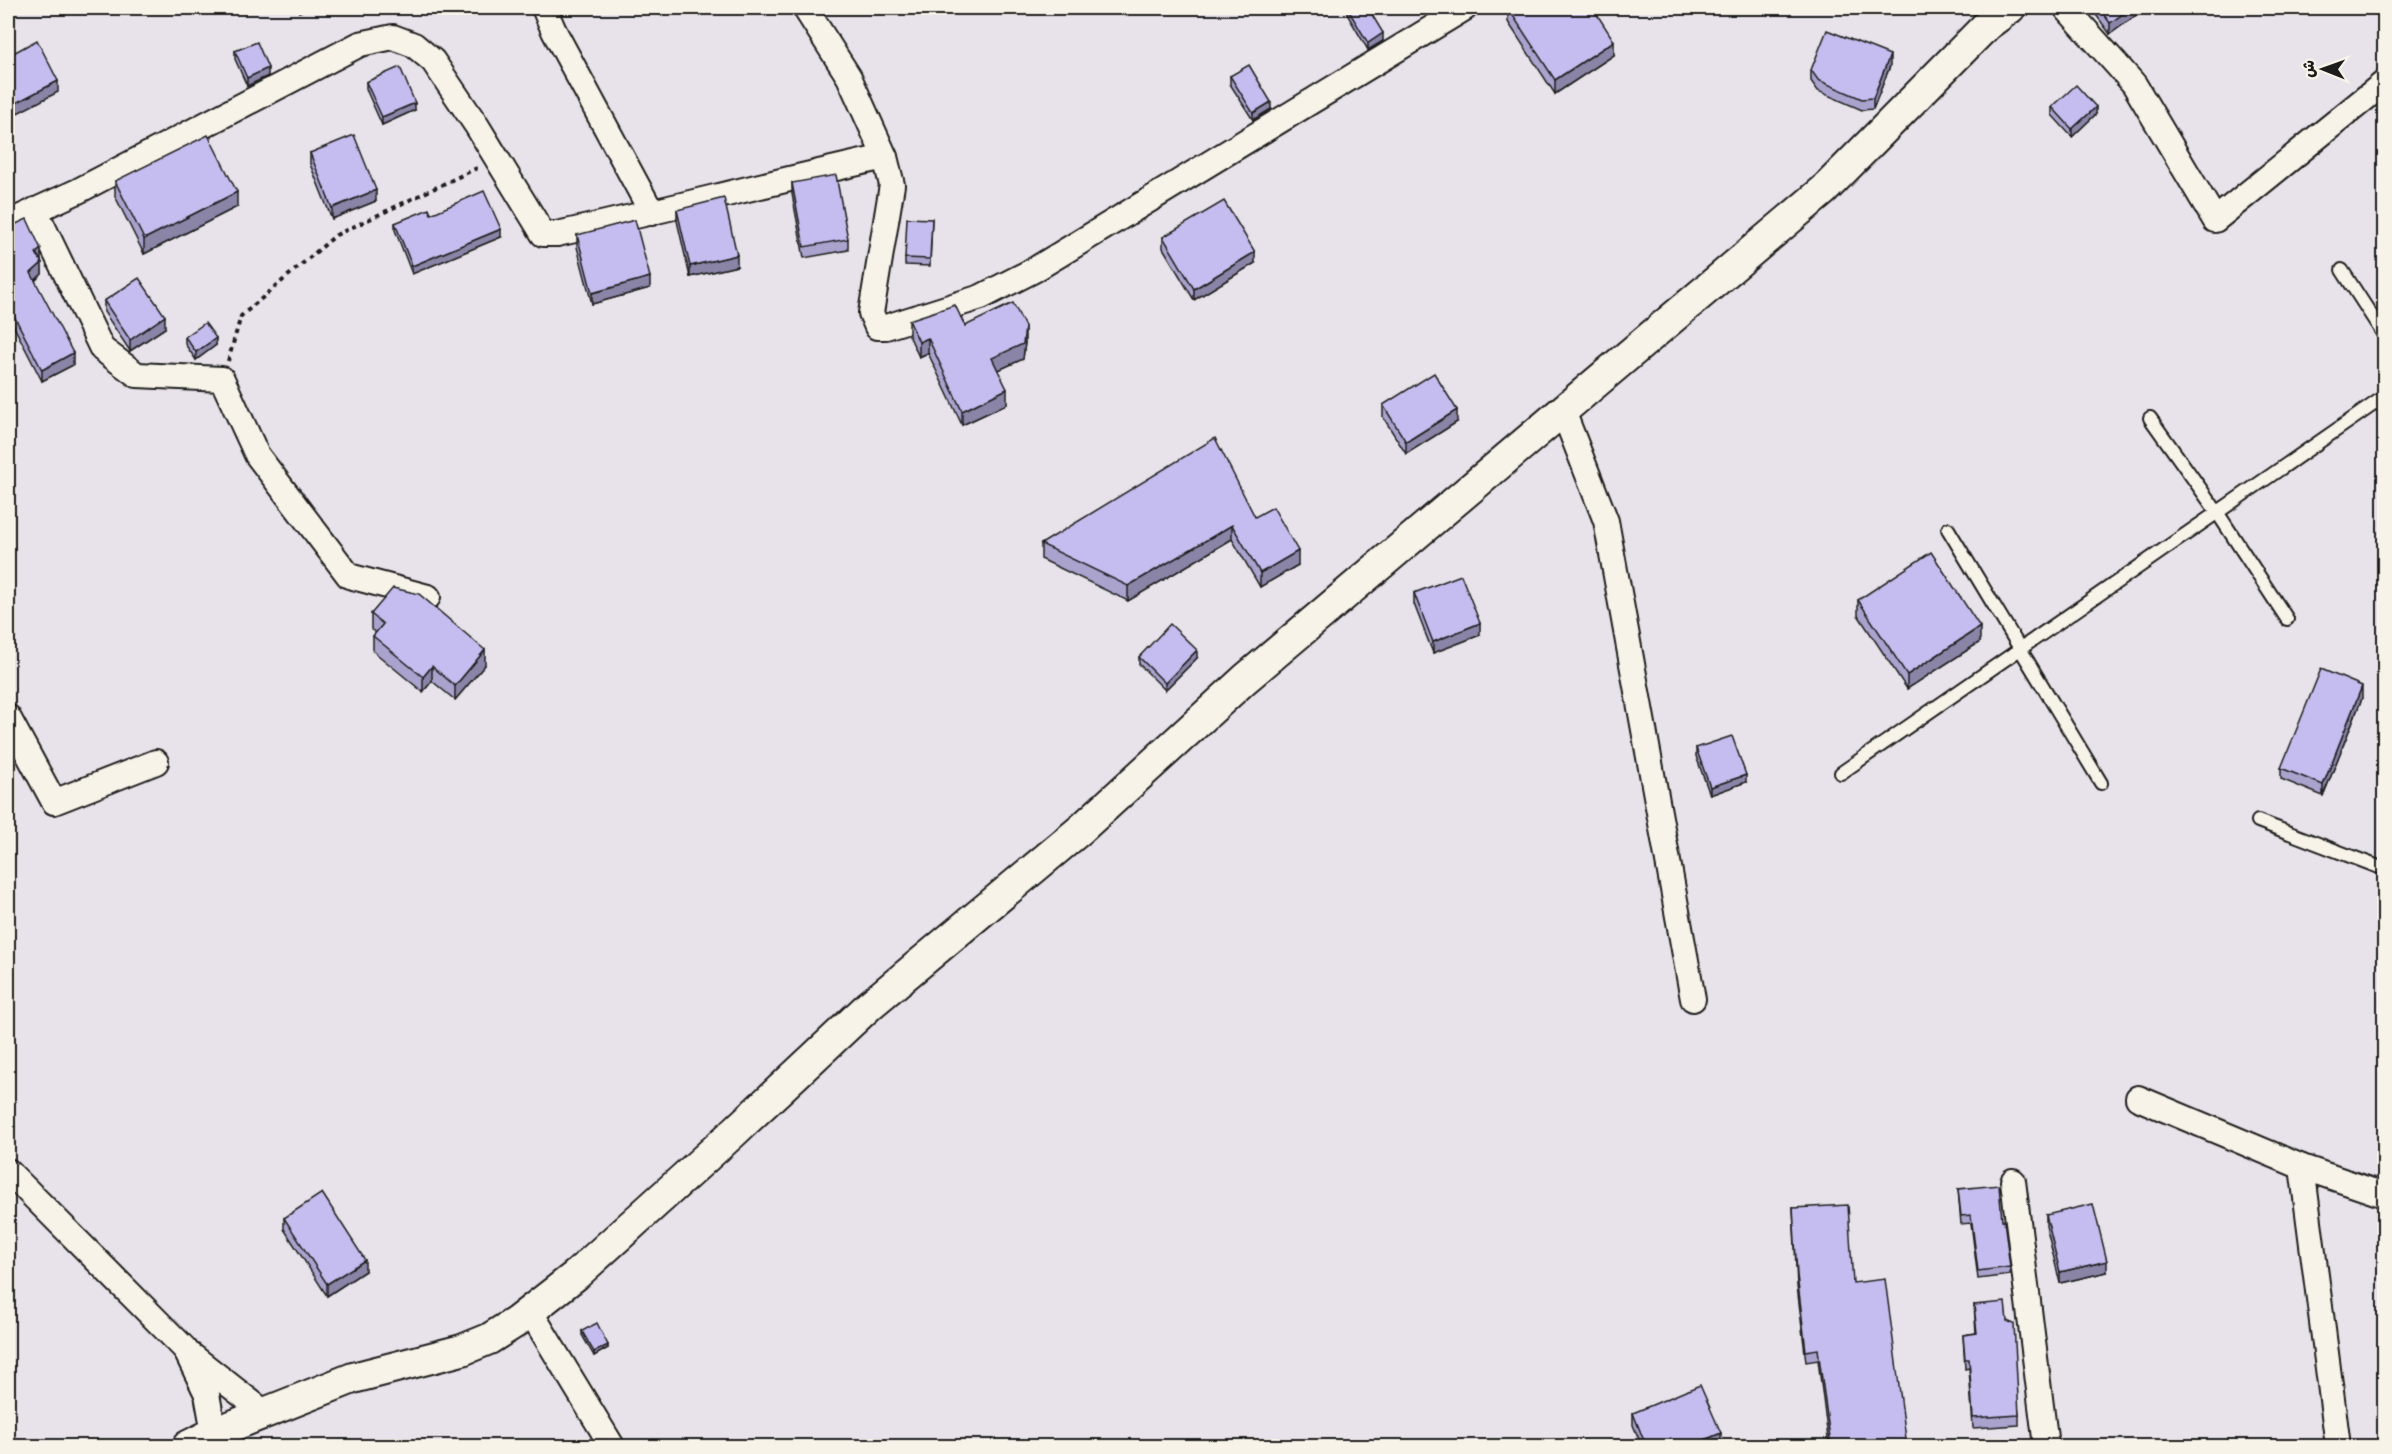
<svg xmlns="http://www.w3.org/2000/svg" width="2392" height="1454" font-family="'Indie Flower','Playpen Sans Arabic',sans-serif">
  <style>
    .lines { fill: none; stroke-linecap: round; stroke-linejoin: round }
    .service-casing { stroke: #1c1c1c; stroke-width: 16 }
    .minor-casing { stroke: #1c1c1c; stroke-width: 28 }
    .tertiary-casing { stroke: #1c1c1c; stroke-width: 34 }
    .path { stroke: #1c1c1c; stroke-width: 4; stroke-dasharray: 4.5 4.5; stroke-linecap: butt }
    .service { stroke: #f7f3e8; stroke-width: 12 }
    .minor { stroke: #f7f3e8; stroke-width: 24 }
    .tertiary { stroke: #f7f3e8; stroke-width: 30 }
    .wall { fill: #a9a3ce; stroke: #1c1c1c; stroke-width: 1.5 }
    .shaded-wall { fill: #8a84a7; stroke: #1c1c1c; stroke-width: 1.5 }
    .building { fill: #c5bdef; stroke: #1c1c1c; stroke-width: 1.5 }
  </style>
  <rect width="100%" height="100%" fill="#e8e3ea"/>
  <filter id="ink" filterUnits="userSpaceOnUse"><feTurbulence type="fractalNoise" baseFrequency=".0167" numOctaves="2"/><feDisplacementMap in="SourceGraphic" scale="12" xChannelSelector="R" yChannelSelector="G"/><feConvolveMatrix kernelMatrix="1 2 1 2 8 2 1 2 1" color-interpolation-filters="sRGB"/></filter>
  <g filter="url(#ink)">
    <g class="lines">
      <defs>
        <g id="service">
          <path d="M2342,270L2384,335"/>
          <path d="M2150,418L2217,512L2287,619"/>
          <path d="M1948,529L2101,783"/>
          <path d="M1841,773L2384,397"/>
          <path d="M2258,821L2384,869"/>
        </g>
        <g id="minor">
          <path d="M544,8L554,31L652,213"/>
          <path d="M805,8L849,77L885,157L892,185L871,313L877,327H886L981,297L1034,270L1465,8"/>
          <path d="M2066,8L2134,84L2215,220L2384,83"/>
          <path d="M35,210L102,349L137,375L222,379L257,455L349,576L428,597"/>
          <path d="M8,223L78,191L360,44L393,37L414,45L433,61L477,126L543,234H557C667,210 775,181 885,157"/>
          <path d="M1563,411L1606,521L1693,999"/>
          <path d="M8,717L54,802L156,762"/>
          <path d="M2138,1098L2302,1167L2384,1195"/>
          <path d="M2302,1167L2338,1446"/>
          <path d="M8,1171L185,1349L207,1394L214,1433"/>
          <path d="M2013,1181L2046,1446"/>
          <path d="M530,1311L612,1446"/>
          <path d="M191,1355L265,1413"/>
        </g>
        <path id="tertiary" d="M188,1446L214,1433L353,1378L462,1350L489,1339L516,1322L576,1275L732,1134L870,1005L1080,830L1245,679L1824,190L1987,25L2010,8"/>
      </defs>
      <use href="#service" class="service-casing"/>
      <use href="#minor" class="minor-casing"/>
      <use href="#tertiary" class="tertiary-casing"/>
      <path class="path" d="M228,361L241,316L336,235L477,168"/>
      <use href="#service" class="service"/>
      <use href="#minor" class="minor"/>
      <use href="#tertiary" class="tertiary"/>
    </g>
    <g class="wall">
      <path d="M1347,8H1368L1383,41L1368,50L1347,14Z"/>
      <path d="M1508,8L1614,55L1555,94L1508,22Z"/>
      <path d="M2091,8H2146L2110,34Z"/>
      <path d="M235,51L268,76L247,86L235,59Z"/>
      <path d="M1890,66L1873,109L1862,110L1818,91L1811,81V70Z"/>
      <path d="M1230,76L1271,109L1253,120L1230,84Z"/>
      <path d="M366,82L415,110L382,125L366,89Z"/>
      <path d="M2052,107L2096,114L2072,137L2052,115Z"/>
      <path d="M310,153L376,201L332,219L310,164Z"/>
      <path d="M115,181L237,207L144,254L115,196Z"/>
      <path d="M792,183L848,239V250L804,258L792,194Z"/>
      <path d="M677,210L737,266L690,277L677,221Z"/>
      <path d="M431,214L501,237L412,274L395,230V223Z"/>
      <path d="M932,219L930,266L905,265V258Z"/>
      <path d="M8,225L41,260L42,274L35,281L73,365L42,381L8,315Z"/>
      <path d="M577,235L650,288L592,304L577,247Z"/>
      <path d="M1163,237L1255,263L1194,300L1163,248Z"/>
      <path d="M104,301L165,328L130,351L104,312Z"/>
      <path d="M909,320L965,326L1025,342L1023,359L998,370L1007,404L962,425L928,353L919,357L909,335Z"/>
      <path d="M185,337L216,345L196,360L185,344Z"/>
      <path d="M1383,405L1457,422L1406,454L1383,417Z"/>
      <path d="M1255,517L1298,565L1260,587L1232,539L1128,601L1041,559V544Z"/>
      <path d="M1414,593L1480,635L1433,653L1414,604Z"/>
      <path d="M1858,600L1980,642L1907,689L1858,615Z"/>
      <path d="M371,614L485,665L455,700L432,681L423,692L373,651V636L376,633L371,629Z"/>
      <path d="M1139,657L1197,658L1165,690L1139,664Z"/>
      <path d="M2362,698L2323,796L2281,779V768Z"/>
      <path d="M1696,748L1746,782L1710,795L1696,756Z"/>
      <path d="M1958,1189L2002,1220L2010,1267V1275L1978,1279L1971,1223L1961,1224Z"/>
      <path d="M1793,1208L1853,1283L1907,1446H1829L1818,1360L1806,1362L1797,1286Z"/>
      <path d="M2046,1215L2107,1272L2060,1283L2046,1226Z"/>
      <path d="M284,1218L365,1271L327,1296L284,1229Z"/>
      <path d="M1974,1305L2007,1321L2019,1415V1425L1973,1428L1969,1368L1965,1369L1963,1335L1976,1333Z"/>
      <path d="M582,1331L608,1348L594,1356L582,1335Z"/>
      <path d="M1633,1413L1721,1445L1716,1446H1642L1633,1425Z"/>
    </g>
    <g class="shaded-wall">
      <path d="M299,8H308L299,12Z"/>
      <path d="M2131,8H2146L2110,34V23Z"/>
      <path d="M1383,33V41L1368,50V43Z"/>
      <path d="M1614,41V55L1555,94V80Z"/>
      <path d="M1890,55V66L1873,109V98Z"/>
      <path d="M268,68V76L247,86V78Z"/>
      <path d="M58,81V92L8,118V107Z"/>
      <path d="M1271,102V109L1253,120V113Z"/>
      <path d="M415,103V110L382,125V117Z"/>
      <path d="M2096,107V114L2072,137V129Z"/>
      <path d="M376,190V201L332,219V208Z"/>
      <path d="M237,192V207L144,254V239Z"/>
      <path d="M501,229V237L412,274V266Z"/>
      <path d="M41,249V260L36,265V253Z"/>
      <path d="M1255,252V263L1194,300V289Z"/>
      <path d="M737,255V266L690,277V266Z"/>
      <path d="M42,263V274L31,284V273Z"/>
      <path d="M650,277V288L592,304V293Z"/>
      <path d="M165,316V328L130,351V340Z"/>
      <path d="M1025,327V342L1023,359L992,373V358Z"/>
      <path d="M216,338V345L196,360V352Z"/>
      <path d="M928,338V353L919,357V342Z"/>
      <path d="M73,353V365L42,381V370Z"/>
      <path d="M1007,389V404L962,425V411Z"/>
      <path d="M1457,410V422L1406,454V442Z"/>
      <path d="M1232,525V539L1128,601V586Z"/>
      <path d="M1298,551V565L1260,587V573Z"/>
      <path d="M1480,623V635L1433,653V642Z"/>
      <path d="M1980,627V642L1907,689V675Z"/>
      <path d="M485,650V665L455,700V686Z"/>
      <path d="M1197,650V658L1165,690V683Z"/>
      <path d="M432,666V681L423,692V677Z"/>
      <path d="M2362,686V698L2323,796V785Z"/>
      <path d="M1746,775V782L1710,795V787Z"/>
      <path d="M365,1260V1271L327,1296V1284Z"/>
      <path d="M2107,1261V1272L2060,1283V1272Z"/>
      <path d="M608,1345V1348L594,1356V1352Z"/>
      <path d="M1721,1433V1445L1716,1446H1690Z"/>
    </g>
    <g class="building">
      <path d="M1347,8H1368L1383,33L1368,43Z"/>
      <path d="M1508,8H1593L1614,41L1555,80Z"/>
      <path d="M2099,8H2131L2110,23Z"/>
      <path d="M1827,30L1890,55L1873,98L1862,99L1818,80L1811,70Z"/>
      <path d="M37,40L58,81L8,107V56Z"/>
      <path d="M257,42L268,68L247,78L235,51Z"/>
      <path d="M1249,65L1271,102L1253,113L1230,76Z"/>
      <path d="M400,67L415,103L382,117L366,82Z"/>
      <path d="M2076,85L2096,107L2072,129L2052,107Z"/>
      <path d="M208,135L237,192L144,239L115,181Z"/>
      <path d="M354,135L376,190L332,208L310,153Z"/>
      <path d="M836,175L848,239L804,247L792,183Z"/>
      <path d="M484,191L501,229L412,266L395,223L429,209L431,214Z"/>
      <path d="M724,198L737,255L690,266L677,210Z"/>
      <path d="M1224,201L1255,252L1194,289L1163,237Z"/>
      <path d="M907,218L932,219L930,259L905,258Z"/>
      <path d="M27,219L41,249L36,253L42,263L31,273L73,353L42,370L8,304V225H14Z"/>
      <path d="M635,220L650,277L592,293L577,235Z"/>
      <path d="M139,278L165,316L130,340L104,301Z"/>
      <path d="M1013,303L1025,327L1023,344L992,358L1007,389L962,411L928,338L919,342L909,320L955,305L965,326Z"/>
      <path d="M205,323L216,338L196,352L185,337Z"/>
      <path d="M1434,373L1457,410L1406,442L1383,405Z"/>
      <path d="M1215,438L1255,517L1273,507L1298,551L1260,573L1232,525L1128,586L1041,544Z"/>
      <path d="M1931,552L1980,627L1907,675L1858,600Z"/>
      <path d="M1461,575L1480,623L1433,642L1414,593Z"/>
      <path d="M393,588L419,594L485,650L455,686L432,666L423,677L373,636L383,624L371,614Z"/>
      <path d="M1170,624L1197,650L1165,683L1139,657Z"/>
      <path d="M2321,669L2362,686L2323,785L2281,768Z"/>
      <path d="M1732,736L1746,775L1710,787L1696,748Z"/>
      <path d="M1999,1185L2002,1220H2004L2010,1267L1978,1271L1971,1215L1961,1216L1958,1189Z"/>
      <path d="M322,1193L365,1260L327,1284L284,1218Z"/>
      <path d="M2093,1204L2107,1261L2060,1272L2046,1215Z"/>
      <path d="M1848,1205L1853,1283L1885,1279L1907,1446H1831L1818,1349L1806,1351L1797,1275L1793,1208Z"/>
      <path d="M2005,1302L2007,1321L2014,1324L2019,1415L1973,1418L1969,1359H1965L1963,1335L1977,1333L1974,1305Z"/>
      <path d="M597,1323L608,1345L594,1352L582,1331Z"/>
      <path d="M1700,1385L1721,1433L1690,1446H1646L1633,1413Z"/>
    </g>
  </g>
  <rect width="2392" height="1454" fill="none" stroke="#f7f3e8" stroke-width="30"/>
  <rect x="15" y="15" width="2362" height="1424" fill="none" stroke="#1c1c1c" stroke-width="2" filter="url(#ink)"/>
  <g transform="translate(2323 69) rotate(271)" stroke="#f7f3e8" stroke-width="4.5" paint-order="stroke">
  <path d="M0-4.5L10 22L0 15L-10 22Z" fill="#1c1c1c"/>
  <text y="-9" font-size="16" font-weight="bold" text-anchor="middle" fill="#1c1c1c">ش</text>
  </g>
</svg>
